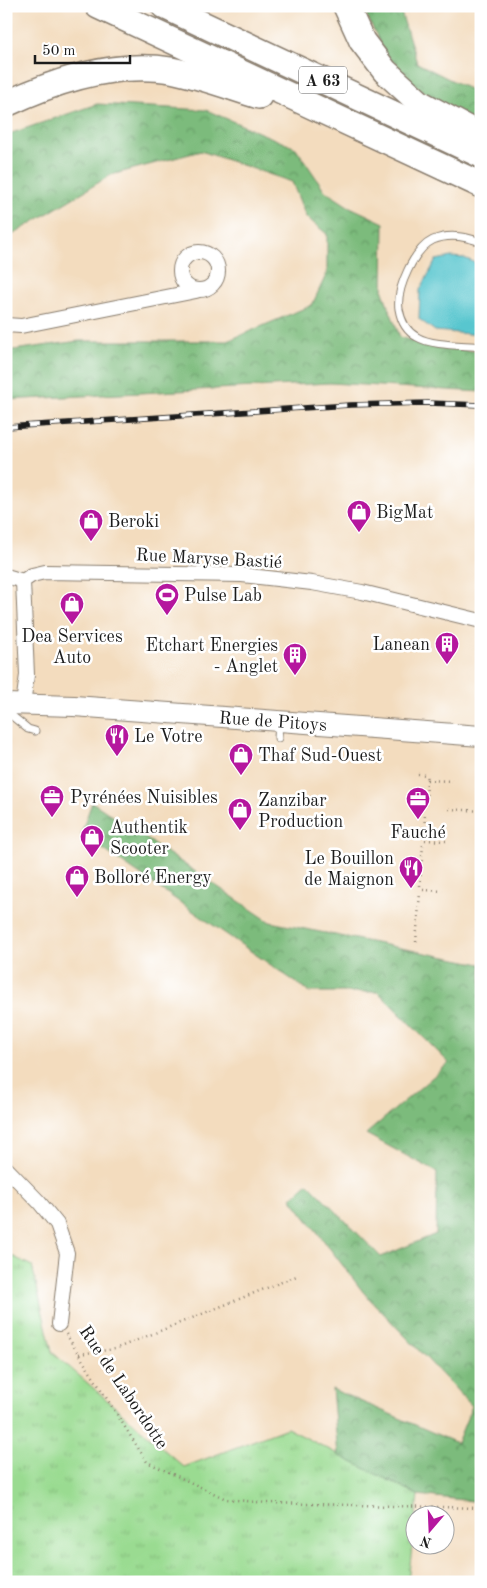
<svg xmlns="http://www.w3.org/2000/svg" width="487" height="1588" font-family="'Old Standard TT',serif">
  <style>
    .grass { fill: url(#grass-tufts); stroke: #5b7c56 }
    .forest { fill: url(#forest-crowns); stroke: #4c6c4c }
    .water { fill: #59c6cf; stroke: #3a7176 }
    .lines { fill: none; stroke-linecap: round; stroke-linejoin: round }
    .lane-casing { stroke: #887c6d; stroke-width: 9 }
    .street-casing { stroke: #887c6d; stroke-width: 16 }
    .secondary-casing { stroke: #887c6d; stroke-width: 22 }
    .highway-casing { stroke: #887c6d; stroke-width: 28 }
    .path { stroke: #887c6d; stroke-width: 2.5; stroke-dasharray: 1 4; stroke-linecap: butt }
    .lane { stroke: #fff; stroke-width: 7 }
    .street { stroke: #fff; stroke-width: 14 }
    .secondary { stroke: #fff; stroke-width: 20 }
    .highway { stroke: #fff; stroke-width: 25 }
    .rail-casing { stroke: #1c1c1c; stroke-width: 5.5 }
    .rail { stroke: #fff; stroke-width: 4; stroke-dasharray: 11; stroke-linecap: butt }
    .labels { text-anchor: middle; stroke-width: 5; stroke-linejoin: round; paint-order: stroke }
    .shield { fill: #fff; stroke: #606060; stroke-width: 1 }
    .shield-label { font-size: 16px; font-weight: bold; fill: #1c1c1c }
    .poi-label { font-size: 18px; fill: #1c1c1c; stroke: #fff; text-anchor: start }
    .street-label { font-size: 18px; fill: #1c1c1c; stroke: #fff }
  </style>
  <defs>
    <pattern id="grass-tufts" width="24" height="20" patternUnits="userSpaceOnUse" patternTransform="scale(1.25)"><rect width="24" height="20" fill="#9adb91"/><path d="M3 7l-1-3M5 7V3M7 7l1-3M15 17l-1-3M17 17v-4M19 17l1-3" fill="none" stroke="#84bb7c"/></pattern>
    <pattern id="forest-crowns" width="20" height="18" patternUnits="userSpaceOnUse" patternTransform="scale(1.25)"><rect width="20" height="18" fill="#7bbb7b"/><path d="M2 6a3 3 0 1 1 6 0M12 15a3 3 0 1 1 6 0" fill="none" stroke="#649764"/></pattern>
  </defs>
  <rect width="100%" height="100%" fill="#fff"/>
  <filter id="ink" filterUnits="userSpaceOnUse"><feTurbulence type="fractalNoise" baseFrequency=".02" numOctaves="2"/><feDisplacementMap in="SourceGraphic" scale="10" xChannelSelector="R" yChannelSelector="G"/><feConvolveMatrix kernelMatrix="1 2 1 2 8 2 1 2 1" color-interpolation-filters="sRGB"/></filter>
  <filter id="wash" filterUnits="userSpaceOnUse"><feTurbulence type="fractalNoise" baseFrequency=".0096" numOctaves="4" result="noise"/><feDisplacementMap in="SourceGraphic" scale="20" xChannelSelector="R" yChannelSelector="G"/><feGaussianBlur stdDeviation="1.12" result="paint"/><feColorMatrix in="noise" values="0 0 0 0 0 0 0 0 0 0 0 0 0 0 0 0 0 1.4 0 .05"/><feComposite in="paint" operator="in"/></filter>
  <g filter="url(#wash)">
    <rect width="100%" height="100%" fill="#f3dcbe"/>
    <path class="grass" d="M6,1253L32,1266L52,1352L184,1467L287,1428L418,1495L408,1582H6Z"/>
    <g class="forest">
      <path d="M362,6H399L417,63L481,95V125L436,101L392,67Z"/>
      <path d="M97,104L206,110L296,148L325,191L348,206L384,223L383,292L400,337L428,345L481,352V392L330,383L6,400V351L79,341H227L312,305L327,273V234L306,217L292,182L201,151L111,175L12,235L6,236V135Z"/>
      <path d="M92,802L270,922L481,964V1502L418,1495L338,1455L332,1389L457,1443L472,1406L364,1293L291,1198L308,1183L381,1257L436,1234L437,1172L366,1134L449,1063L378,992H310L81,834Z"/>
    </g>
    <path class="water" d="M451,257L464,258L481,265V335L435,331L419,319L420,290L436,260Z"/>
  </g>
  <g filter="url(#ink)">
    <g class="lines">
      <defs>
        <g id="lane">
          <path d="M481,242C465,236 449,233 433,240C414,249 396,289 399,309C401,321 406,331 417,337C432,346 463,345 481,347"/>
          <path d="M6,711L28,729L35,731"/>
          <path d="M278,738L279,723"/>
        </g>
        <g id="street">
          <circle cx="199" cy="271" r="19"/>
          <path d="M6,325L21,326L196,291"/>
          <path d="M6,576L23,581"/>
          <path d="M23,704L27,675L23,581L32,575L45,572L242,575L312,583L362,592L481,621"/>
          <path d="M6,1168L39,1202L57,1224L67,1253L59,1324"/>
        </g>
        <path id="secondary" d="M6,704L74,706L481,736"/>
        <g id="highway">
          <path d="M98,6L481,185"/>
          <path d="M164,6L481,155"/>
          <path d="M346,6L362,41L385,71L420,103L481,136"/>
          <path d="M6,104C57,80 115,61 171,70C201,76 230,87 259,96"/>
        </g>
      </defs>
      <use href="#lane" class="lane-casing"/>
      <use href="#street" class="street-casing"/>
      <use href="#secondary" class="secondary-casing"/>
      <use href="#highway" class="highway-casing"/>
      <g class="path">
        <path d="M418,774L426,775L427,780"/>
        <path d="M426,805L427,780L452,781"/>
        <path d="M449,809L481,811"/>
        <path d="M424,837L425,812"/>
        <path d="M425,840L447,841"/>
        <path d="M420,886L423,844"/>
        <path d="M423,890L443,891"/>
        <path d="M416,942L420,893"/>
        <path d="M66,1334L147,1462L226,1499L267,1503L481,1508"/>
        <path d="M79,1354L115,1349L299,1275"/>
      </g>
      <use href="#lane" class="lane"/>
      <use href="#street" class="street"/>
      <use href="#secondary" class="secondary"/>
      <use href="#highway" class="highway"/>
      <defs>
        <path id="rail" d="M6,427L350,405L428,403L481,405"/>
      </defs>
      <use href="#rail" class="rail-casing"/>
      <use href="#rail" class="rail"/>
    </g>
  </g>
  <defs>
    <symbol id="shop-pin" viewBox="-11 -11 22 30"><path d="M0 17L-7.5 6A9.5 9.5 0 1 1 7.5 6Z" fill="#b5179e" stroke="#fff"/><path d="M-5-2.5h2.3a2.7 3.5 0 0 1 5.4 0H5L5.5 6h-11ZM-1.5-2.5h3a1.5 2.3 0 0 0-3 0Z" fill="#fff"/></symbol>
    <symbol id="stadium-pin" viewBox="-11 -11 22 30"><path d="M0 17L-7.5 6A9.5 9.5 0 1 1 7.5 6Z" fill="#b5179e" stroke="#fff"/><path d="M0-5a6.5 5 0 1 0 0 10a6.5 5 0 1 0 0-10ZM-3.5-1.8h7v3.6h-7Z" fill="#fff"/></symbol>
    <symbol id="building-pin" viewBox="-11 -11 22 30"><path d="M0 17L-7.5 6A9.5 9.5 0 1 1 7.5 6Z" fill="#b5179e" stroke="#fff"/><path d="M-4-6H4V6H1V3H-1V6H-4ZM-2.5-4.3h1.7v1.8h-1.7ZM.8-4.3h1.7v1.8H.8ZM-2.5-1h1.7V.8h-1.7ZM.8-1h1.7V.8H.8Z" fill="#fff"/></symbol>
    <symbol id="restaurant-pin" viewBox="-11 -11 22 30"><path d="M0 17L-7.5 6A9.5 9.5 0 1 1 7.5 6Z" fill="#b5179e" stroke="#fff"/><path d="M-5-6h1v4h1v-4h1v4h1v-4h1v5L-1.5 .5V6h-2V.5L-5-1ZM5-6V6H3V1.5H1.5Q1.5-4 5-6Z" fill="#fff"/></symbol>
    <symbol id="office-pin" viewBox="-11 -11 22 30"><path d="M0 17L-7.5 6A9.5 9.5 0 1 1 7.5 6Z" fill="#b5179e" stroke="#fff"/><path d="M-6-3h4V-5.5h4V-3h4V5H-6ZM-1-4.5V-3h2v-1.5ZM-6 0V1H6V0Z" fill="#fff"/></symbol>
  </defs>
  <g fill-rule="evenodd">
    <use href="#shop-pin" x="345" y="498" width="28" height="38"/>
    <use href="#shop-pin" x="77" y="507" width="28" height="38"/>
    <use href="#stadium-pin" x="153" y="581" width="28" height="38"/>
    <use href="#shop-pin" x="58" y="590" width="28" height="38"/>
    <use href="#building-pin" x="433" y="630" width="28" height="38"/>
    <use href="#building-pin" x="281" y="641" width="28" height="38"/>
    <use href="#restaurant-pin" x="103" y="722" width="28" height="38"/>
    <use href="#shop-pin" x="227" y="741" width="28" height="38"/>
    <use href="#office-pin" x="38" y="783" width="28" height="38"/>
    <use href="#office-pin" x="404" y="785" width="28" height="38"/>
    <use href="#shop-pin" x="226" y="796" width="28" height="38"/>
    <use href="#shop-pin" x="78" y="823" width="28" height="38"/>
    <use href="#restaurant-pin" x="397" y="854" width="28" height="38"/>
    <use href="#shop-pin" x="63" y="863" width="28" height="38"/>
  </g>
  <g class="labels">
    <rect class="shield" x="299" y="66.5" width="48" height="27" rx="4"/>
    <g class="shield-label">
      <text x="323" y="86">A 63</text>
    </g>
    <g class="poi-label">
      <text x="376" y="518">BigMat</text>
      <text x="108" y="527">Beroki</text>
      <text x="184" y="601">Pulse Lab</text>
      <text x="72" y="642" text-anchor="middle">Dea Services<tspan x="72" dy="21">Auto</tspan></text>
      <text x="430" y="650" text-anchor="end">Lanean</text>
      <text x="278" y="651" text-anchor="end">Etchart Energies<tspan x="278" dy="21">- Anglet</tspan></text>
      <text x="134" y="742">Le Votre</text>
      <text x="258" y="761">Thaf Sud-Ouest</text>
      <text x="70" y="803">Pyrénées Nuisibles</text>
      <text x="258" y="806">Zanzibar<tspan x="258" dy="21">Production</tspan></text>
      <text x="110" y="833">Authentik<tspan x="110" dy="21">Scooter</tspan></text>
      <text x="418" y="838" text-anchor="middle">Fauché</text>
      <text x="394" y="864" text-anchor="end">Le Bouillon<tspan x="394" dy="21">de Maignon</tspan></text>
      <text x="94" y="883">Bolloré Energy</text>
    </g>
    <g class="street-label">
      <text transform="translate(209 558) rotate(3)" y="6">Rue Maryse Bastié</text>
      <text transform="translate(273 721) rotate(4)" y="6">Rue de Pitoys</text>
      <text transform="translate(124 1387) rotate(56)" y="6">Rue de Labordotte</text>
    </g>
  </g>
  <rect width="487" height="1588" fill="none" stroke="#fff" stroke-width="25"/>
  <g transform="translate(430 1530) rotate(199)"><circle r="24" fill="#ffffff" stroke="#a4a4a4"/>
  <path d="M0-4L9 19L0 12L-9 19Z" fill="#b5179e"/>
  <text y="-8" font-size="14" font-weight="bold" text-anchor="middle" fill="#1c1c1c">N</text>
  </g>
  <path d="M35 55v8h95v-8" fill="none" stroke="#1c1c1c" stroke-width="2.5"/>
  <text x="42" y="55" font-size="15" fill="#1c1c1c" stroke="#ffffff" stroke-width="4" paint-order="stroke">50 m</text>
</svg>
